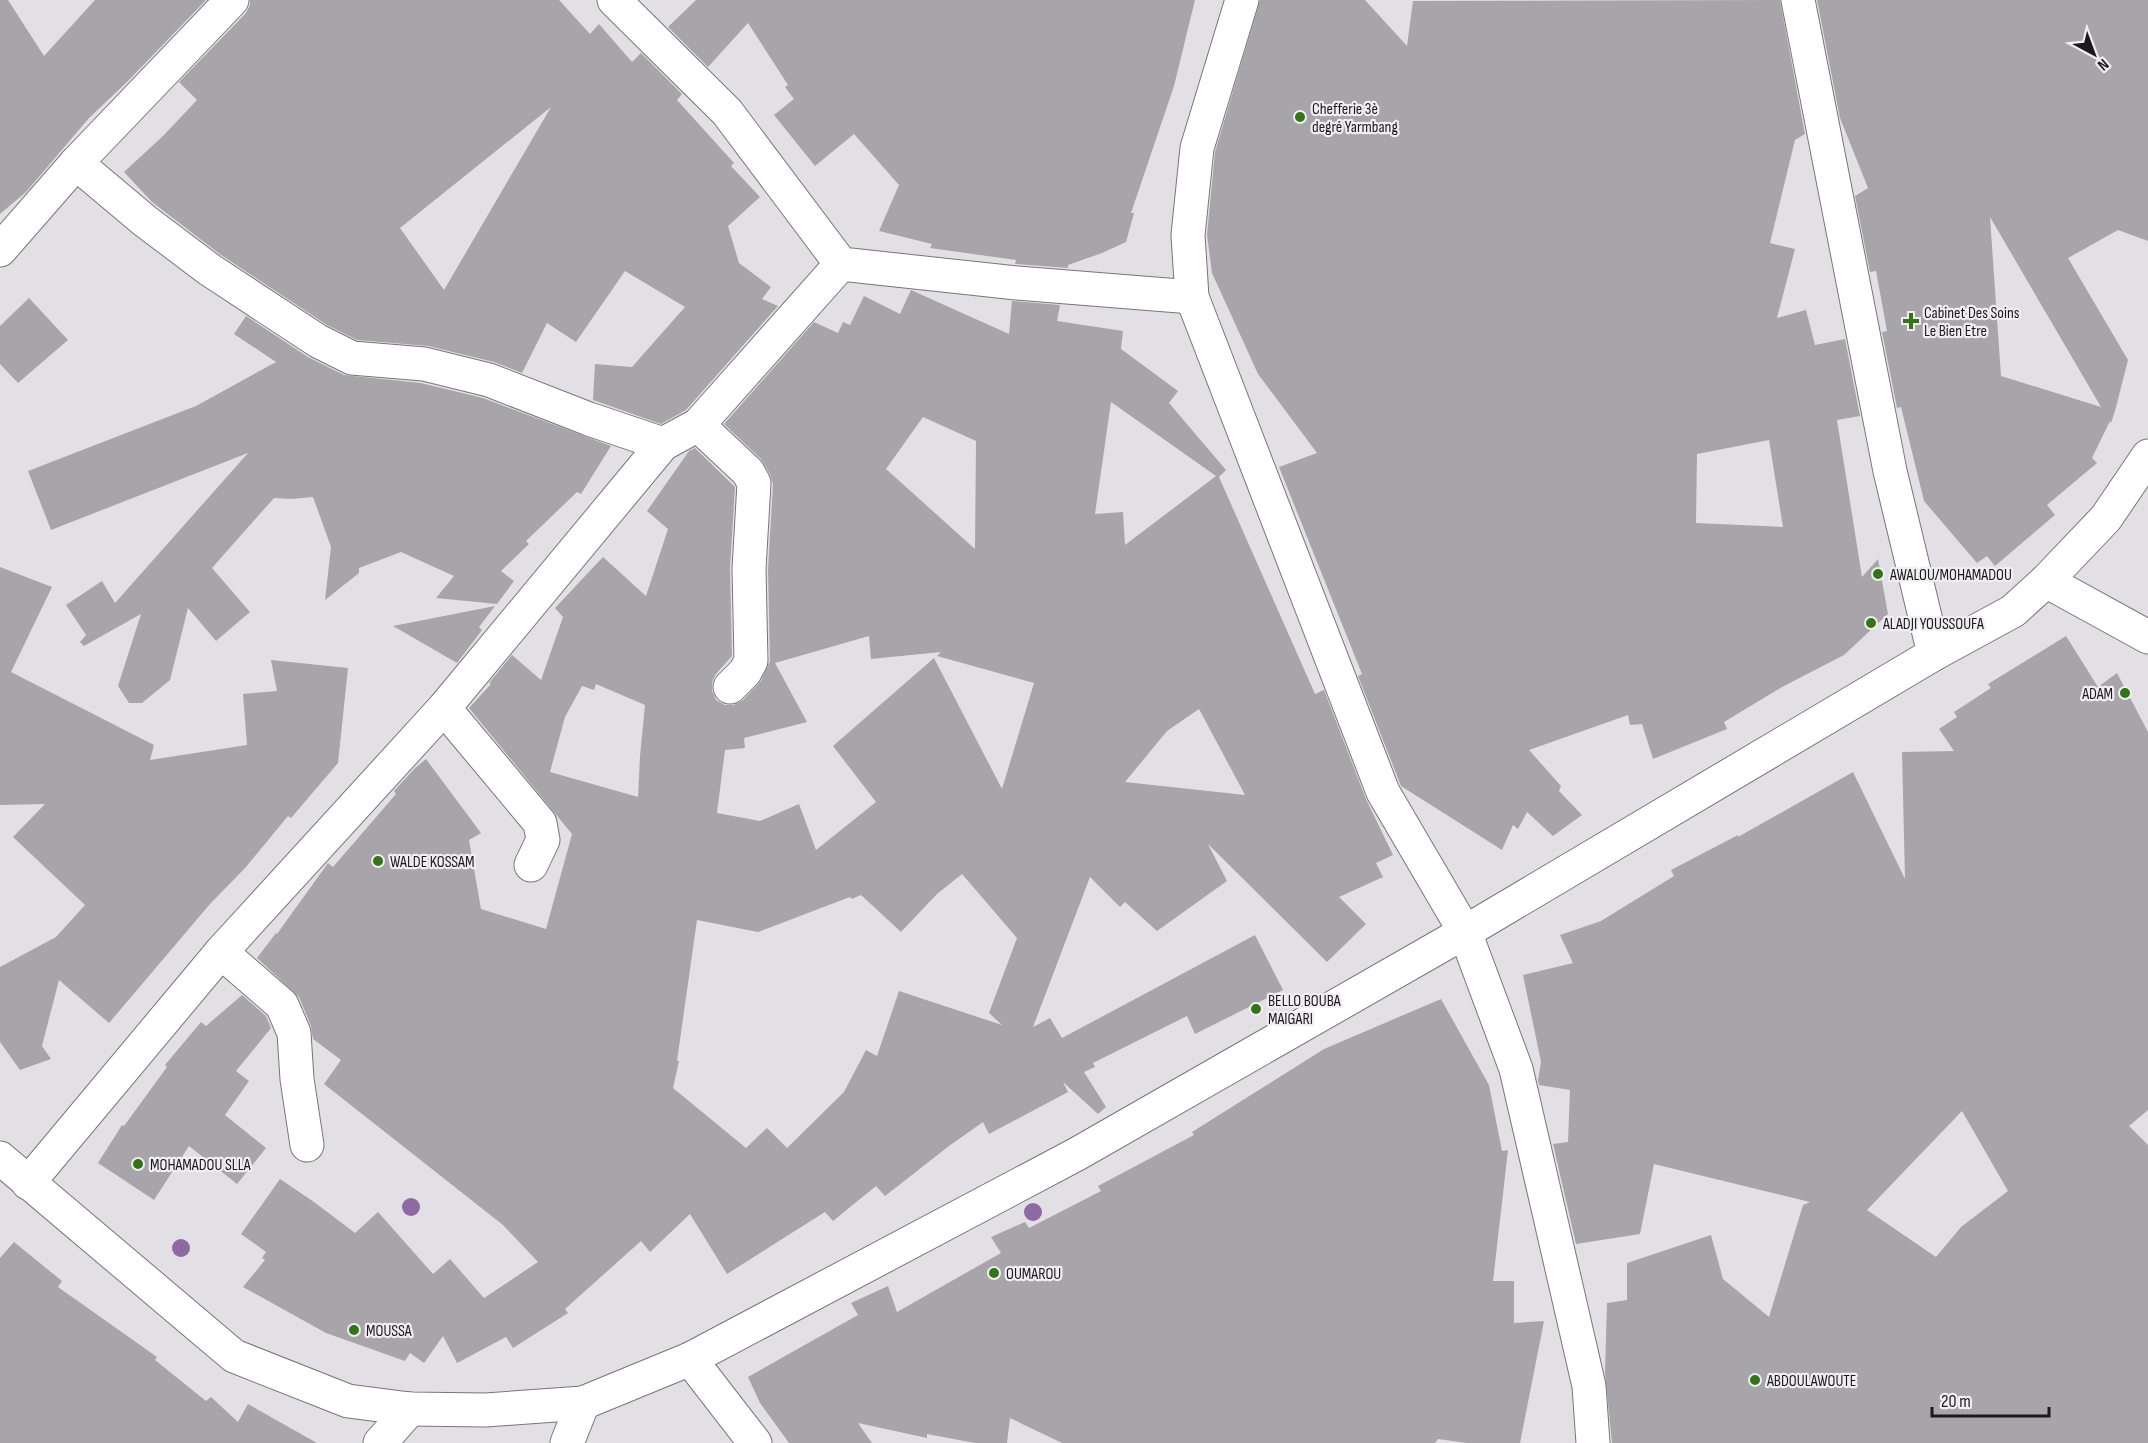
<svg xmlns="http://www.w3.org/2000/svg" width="2148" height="1443" font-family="'Sofia Sans Condensed',sans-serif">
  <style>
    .building { fill: #a8a5aa; fill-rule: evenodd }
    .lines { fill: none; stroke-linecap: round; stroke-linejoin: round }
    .minor-casing { stroke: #77757a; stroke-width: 35 }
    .minor { stroke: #fff; stroke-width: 33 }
    .tree { fill: #8f69a1 }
    .poi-dot { fill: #327514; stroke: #f0edf3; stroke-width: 2 }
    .labels { text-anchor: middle; stroke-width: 4.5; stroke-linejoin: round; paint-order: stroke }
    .poi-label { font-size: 16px; fill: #1a191b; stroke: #f0edf3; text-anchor: start }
  </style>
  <rect width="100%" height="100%" fill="#e3e0e5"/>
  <g class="building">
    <path d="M0,0H8L44,56L95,0H206L127,82L89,118L26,192L0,214Z"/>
    <path d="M250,0H559L590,34L599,24L632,62L641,53L682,94L677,100L734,163L731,166L760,197L728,226L739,263L771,287L762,299L778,306L686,410L661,424L593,400L595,364L632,367L685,307L625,271L576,342L547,323L522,373L494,362L428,346L357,340L327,325L221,255L152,202L124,172L164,135L197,100L179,82L246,13L250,5ZM551,107L444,290L400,228Z"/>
    <path d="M696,0H1195L1174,86L1131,213H1134L1126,242L1102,253L1068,265V268L1015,264L1016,260L930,248L932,244L879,231L899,185L854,134L815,166L774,115L794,99L785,87L788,85L748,23L708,67L668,27Z"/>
    <path d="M1260,0H1365L1407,46L1413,1L1780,0L1805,134L1795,140L1770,243L1795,249L1777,318L1806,310L1815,345L1845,339L1860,416L1837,420L1862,577L1878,559L1888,614L1844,655L1782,687L1724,722L1727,729L1653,759L1642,724L1630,725L1628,715L1529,750L1561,786L1559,791L1582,815L1553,836L1527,812L1518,829L1513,825L1502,850L1401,786L1358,676L1362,674L1279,467L1317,453L1258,374L1212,273L1207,235L1215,152ZM1769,440L1783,527L1696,523L1697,454Z"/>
    <path d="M1817,0H2148V241L2118,230L2068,258L2128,360L2115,411L2111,423L2110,421L2092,458L2097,463L2047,505L2055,515L1995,566L1987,556L1977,563L1924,501L1901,407L1897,408L1882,332L1887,331L1876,271L1870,272L1855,196L1868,188L1840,118ZM1990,217L2101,407L2001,376Z"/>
    <path d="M911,290L1009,334L1012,301L1060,305L1057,321L1123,331L1121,349L1178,391L1169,403L1226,470L1219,477L1315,694L1324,690L1366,799L1393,855L1376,863L1383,877L1339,897L1366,924L1327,962L1208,844L1227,881L1157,931L1125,902L1120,907L1090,877L1033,1027L1050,1018L1062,1038L1255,935L1283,990L1195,1034L1187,1016L1093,1063L1095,1067L1084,1072L1106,1107L1098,1114L1063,1082L1068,1092L989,1134L983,1122L949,1146L885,1196L876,1186L833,1221L825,1212L727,1274L690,1214L650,1252L641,1241L565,1309L568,1313L513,1348L506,1337L457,1363L443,1336L424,1363L410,1353L405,1361L326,1333L243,1287L265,1260L262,1258L266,1252L241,1234L280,1179L314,1202L355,1233L378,1212L433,1274L450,1259L484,1298L538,1262L503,1225L324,1084L341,1060L313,1039L311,1026L299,997L257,958L276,933L277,934L328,863L333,867L396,794L394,791L415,768L426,759L481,833L469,840L481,909L546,929L572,834L469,708L491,684L489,683L512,655L541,680L563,617L555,608L603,557L646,596L668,529L647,511L689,451L695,448L735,487L730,568L732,656L716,674L712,682V691L716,700L725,705H734L743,700L761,681L770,661L768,569L773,484L770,474L761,459L724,424L814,322L838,333L843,322L850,325L864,296L900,314ZM1111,402L1216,476L1125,545L1123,512L1095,514ZM923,417L976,441L975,549L886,469ZM869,636L871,659L941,652L937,656L1034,683L1002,789L934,658L833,746L876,802L816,850L799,804L760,821L717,813L725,750L745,748L744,738L807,722L775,663ZM596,684L645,705L640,756L638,797L550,772L565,717L582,686L594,690ZM1199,709L1245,795L1125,782L1167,731ZM962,874L1017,938L989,1013L1002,1025L899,991L877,1056L866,1050L844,1092L787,1148L767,1128L746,1148L673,1088L679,1061H677L697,920L758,932L850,897L852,899L861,895L901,932L937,894Z"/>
    <path d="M29,298L68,340L18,383L0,364V326Z"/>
    <path d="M246,316L308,357L344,375L421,383L483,398L611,446L581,494L577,492L526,541L529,544L501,571L514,581L497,604L436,598L454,576L401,552L359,568V573L325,600L331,547L313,497L291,499L274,498L212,568L250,612L216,641L188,608L170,680L142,703H129L118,686L141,614L84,646L80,642L86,635L66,605L102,581L115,603L248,453L51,530L28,471L196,406L276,362L234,334Z"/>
    <path d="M0,567L52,587L11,672L154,745L150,760L247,745L243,694L277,691L271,660L348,668L338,763L291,818L288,816L246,867L210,904L109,1023L59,980L42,1046L51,1059L20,1070L0,1042V967L56,937L85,905L13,837L45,804L0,805Z"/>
    <path d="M495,606L479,627L482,630L457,663L393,626Z"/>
    <path d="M2066,636L2098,687L2117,673L2148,732V1110L2129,1126L2148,1145V1443H1612L1605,1373L1607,1303L1627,1300V1263L1711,1235L1723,1279L1769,1317L1803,1205L1810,1202L1654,1164L1640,1234L1576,1244L1553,1144L1568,1142L1570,1090L1539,1085L1538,1080L1541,1062L1523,975L1573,963L1560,935L1601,921L1674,876L1671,870L1738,835V837L1853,772L1905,879L1902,752L1954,751L1939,729L1957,717L1954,712L1991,688L1988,684ZM1962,1111L2008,1191L1961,1227L1936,1257L1867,1210Z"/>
    <path d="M242,995L266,1016L271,1028L236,1071L249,1081L225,1115L266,1148L237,1184L189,1146L154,1200L98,1163L122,1125L124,1126L167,1067L165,1065L201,1022L206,1026Z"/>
    <path d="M1441,999L1489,1085L1502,1151L1508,1150L1493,1281H1514V1323L1544,1321L1520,1443H1467L1438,1439L1435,1443H1062L1010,1418L1007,1443H975L927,1434V1438L858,1423L872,1443H789L760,1403L748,1377L858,1315L851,1303L888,1286L897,1312L1001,1253L991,1237L1025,1222L1029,1228L1101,1191L1098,1186L1194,1135L1192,1132L1324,1049Z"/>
    <path d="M14,1242L62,1281L58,1287L157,1357L155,1360L206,1401L211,1397L238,1422L248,1404L317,1443H0V1258Z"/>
  </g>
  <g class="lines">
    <defs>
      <g id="minor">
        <path d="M614,0L727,112L841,264L1017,283L1192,297"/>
        <path d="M1242,0L1197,148L1188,235L1192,297L1383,792L1465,932L1516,1069L1589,1386L1593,1443"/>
        <path d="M1798,0L1890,471L1934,654"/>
        <path d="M76,163L145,221L210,270L318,341L352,358L424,364L489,380L589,419L663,444"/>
        <path d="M0,250L76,163L232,0"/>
        <path d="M698,425L748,472L754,483L749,569L751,661L745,672L730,687"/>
        <path d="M2046,581L2148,637"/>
        <path d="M444,708L540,823L543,840L531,865"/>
        <path d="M221,952L282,1005L294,1033L297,1079L307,1145"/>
        <path d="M0,1158L234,1356L348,1401L410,1409L486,1410L583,1403L690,1359L1077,1154L1465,932L1934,654L2013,611L2046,581L2106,518L2148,456"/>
        <path d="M28,1183L221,952L444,708L663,444L698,425L841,264"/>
        <path d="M690,1359L755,1443"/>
        <path d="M380,1443L410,1409"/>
        <path d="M567,1443L583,1403"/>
      </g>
    </defs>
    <use href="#minor" class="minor-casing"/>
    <use href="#minor" class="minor"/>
  </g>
  <g class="tree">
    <circle cx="411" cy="1207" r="9"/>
    <circle cx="1033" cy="1212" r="9"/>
    <circle cx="181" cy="1248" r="9"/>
  </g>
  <g class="poi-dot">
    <circle cx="1300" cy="117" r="6"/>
    <path d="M1908 312h6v6h6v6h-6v6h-6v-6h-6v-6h6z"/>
    <circle cx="1878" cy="574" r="6"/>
    <circle cx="1871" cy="623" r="6"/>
    <circle cx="2125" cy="693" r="6"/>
    <circle cx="378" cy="861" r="6"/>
    <circle cx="1256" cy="1009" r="6"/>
    <circle cx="138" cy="1164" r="6"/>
    <circle cx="994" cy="1273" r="6"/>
    <circle cx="354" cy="1330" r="6"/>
    <circle cx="1755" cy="1380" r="6"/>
  </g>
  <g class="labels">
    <g class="poi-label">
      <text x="1312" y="114">Chefferie 3è<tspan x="1312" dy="18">degré Yarmbang</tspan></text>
      <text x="1924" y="318">Cabinet Des Soins<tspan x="1924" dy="18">Le Bien Etre</tspan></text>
      <text x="1890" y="580">AWALOU/MOHAMADOU</text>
      <text x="1883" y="629">ALADJI YOUSSOUFA</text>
      <text x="2113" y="699" text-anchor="end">ADAM</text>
      <text x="390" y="867">WALDE KOSSAM</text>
      <text x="1268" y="1006">BELLO BOUBA<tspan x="1268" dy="18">MAIGARI</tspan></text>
      <text x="150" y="1170">MOHAMADOU SLLA</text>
      <text x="1006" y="1279">OUMAROU</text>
      <text x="366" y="1336">MOUSSA</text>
      <text x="1767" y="1386">ABDOULAWOUTE</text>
    </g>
  </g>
  <g transform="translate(2094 54) rotate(139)" stroke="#f0edf3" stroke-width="4.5" paint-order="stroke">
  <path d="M0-4.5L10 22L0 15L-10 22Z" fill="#1a191b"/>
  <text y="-9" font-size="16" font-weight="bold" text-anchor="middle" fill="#1a191b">N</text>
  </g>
  <path d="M1932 1407v9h117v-9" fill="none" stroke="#1a191b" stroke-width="3"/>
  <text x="1941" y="1407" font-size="18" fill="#1a191b" stroke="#f0edf3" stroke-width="4.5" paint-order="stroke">20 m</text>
</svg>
